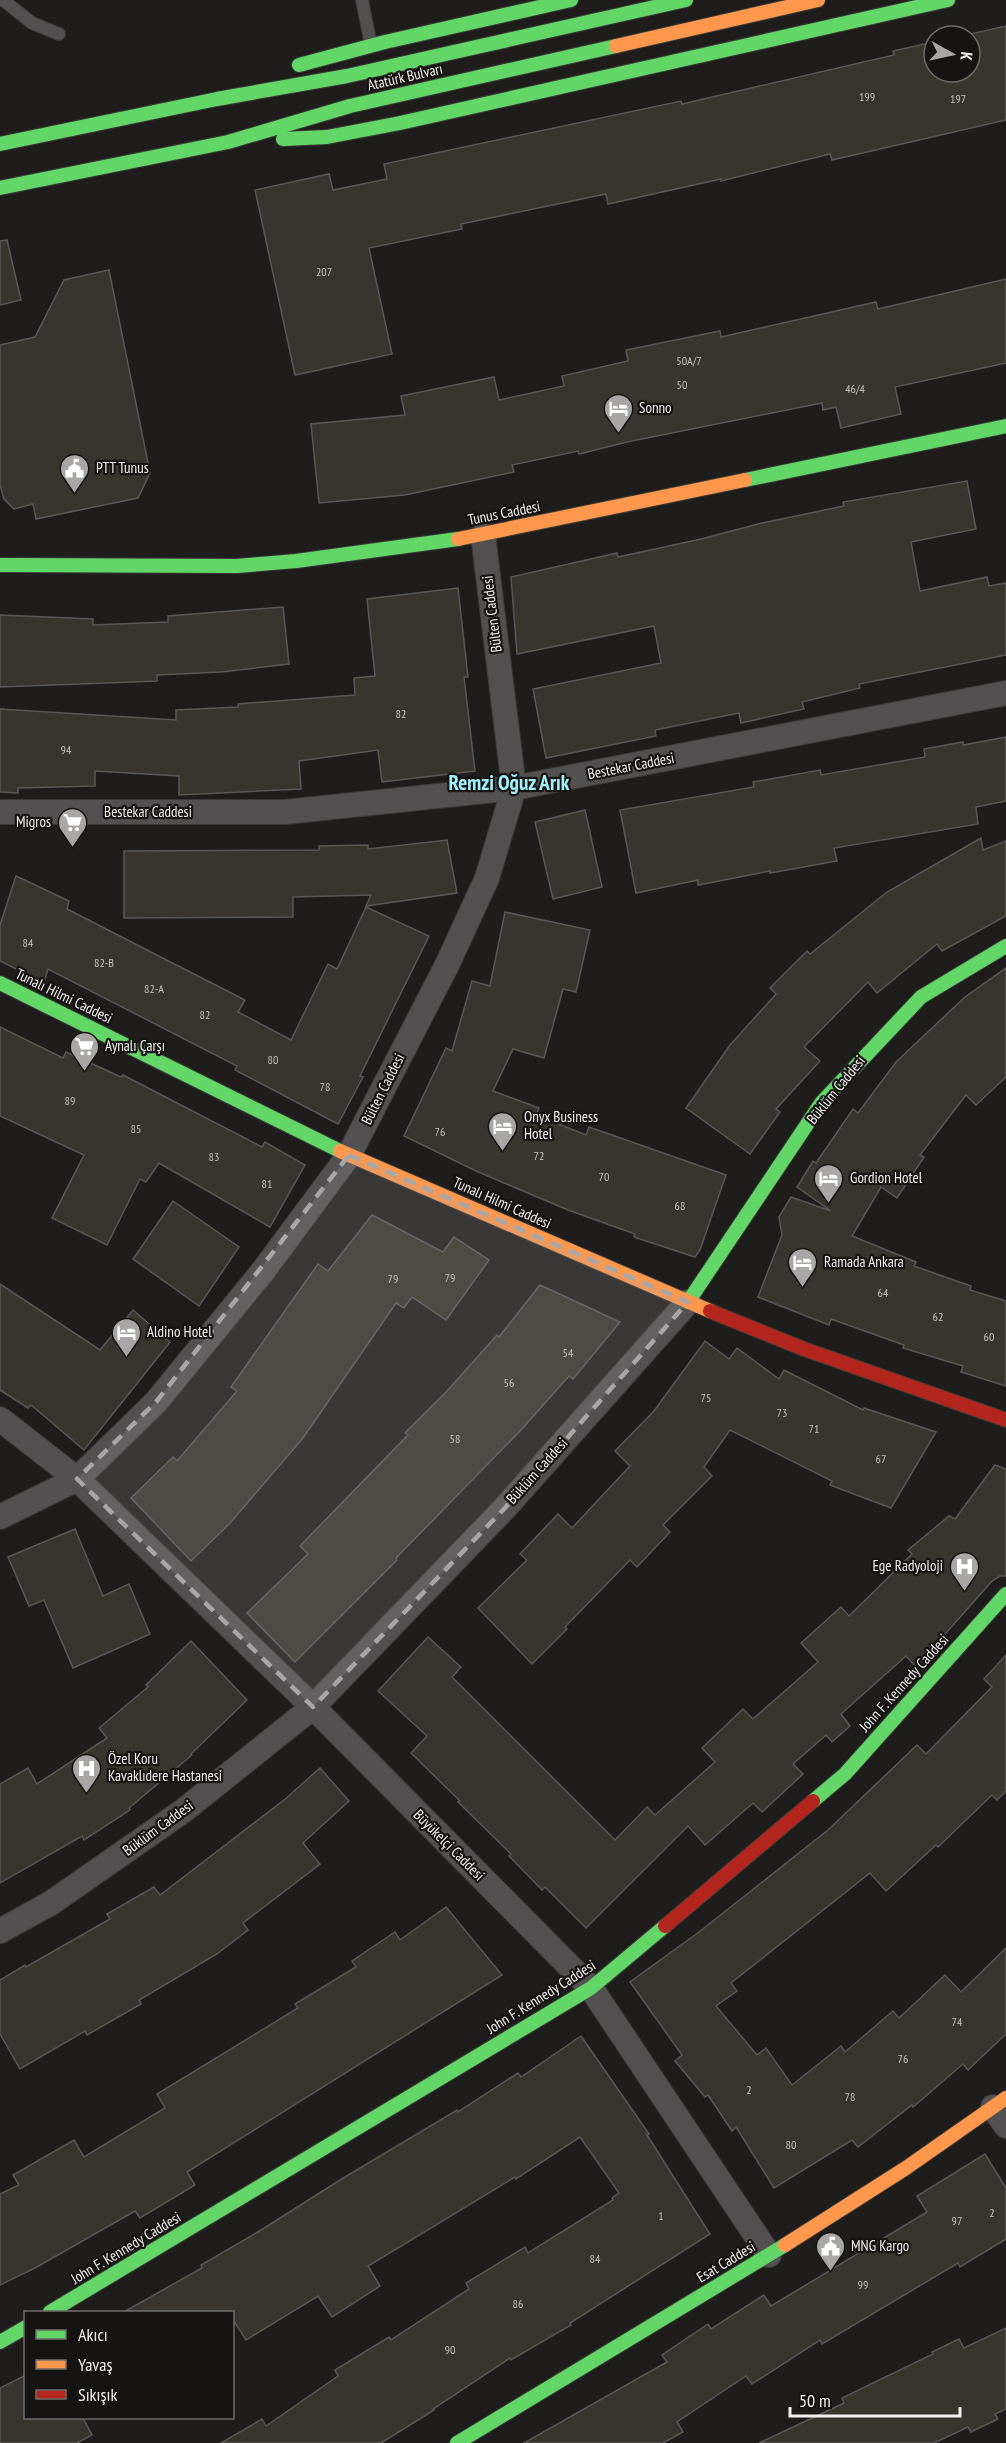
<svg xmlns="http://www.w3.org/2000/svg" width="1006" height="2443" font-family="'PT Sans Narrow',sans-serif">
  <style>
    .building { fill: #37352e; stroke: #595857; stroke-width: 1.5 }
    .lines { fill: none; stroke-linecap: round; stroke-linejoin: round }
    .lane-casing { stroke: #3a3a38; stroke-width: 14 }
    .street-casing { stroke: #3a3a38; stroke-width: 26 }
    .fast-casing { stroke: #3a3a38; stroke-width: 16 }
    .slow-casing { stroke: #3a3a38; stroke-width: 16 }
    .jam-casing { stroke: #3a3a38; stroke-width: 16 }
    .lane { stroke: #525050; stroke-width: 12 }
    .street { stroke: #525050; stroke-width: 24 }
    .fast { stroke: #63d668; stroke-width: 14 }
    .slow { stroke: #ff974d; stroke-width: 14 }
    .jam { stroke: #b3261e; stroke-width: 14 }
    .marked { fill: #a8a7a6; fill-opacity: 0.2; stroke: #a8a7a6; stroke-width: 4.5; stroke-dasharray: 12 8; stroke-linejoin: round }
    .labels { text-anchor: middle; stroke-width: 4.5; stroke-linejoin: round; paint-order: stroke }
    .number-label { font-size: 12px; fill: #c4c3c0 }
    .street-label { font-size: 15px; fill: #f3f2f1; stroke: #161412 }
    .poi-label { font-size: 15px; fill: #f3f2f1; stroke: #161412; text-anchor: start }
    .district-label { font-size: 21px; font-weight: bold; fill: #a1f2fd; stroke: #161412 }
  </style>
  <rect width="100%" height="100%" fill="#1e1d1c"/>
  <g class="building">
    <path d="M1006,26V120L832,160L830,154L721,181V179L608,204L606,194L461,224L462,229L369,248L392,354L295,375L255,190L329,174L333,190L387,179L384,164L681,101L682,104L894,55L893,51L934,42V72H970V34Z"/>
    <path d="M7,240L21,300L0,305V241Z"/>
    <path d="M109,270L150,473L138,498L36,519L33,504L14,509L4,499L0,484V345L35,337L64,280Z"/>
    <path d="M1006,279V363L895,387L901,414L841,428L836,407L823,410L822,403L627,442L579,454L578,451L512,465L514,472L405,495L319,503L311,424L405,415L401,396L494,377L499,400L564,386L562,376L628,361L626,350L720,331L721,337L876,302L878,309Z"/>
    <path d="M967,481L976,529L911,542L920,591L987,577L989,586L1006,583V655L859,684L860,688L802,702L804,709L741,723L739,713L655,730L656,736L546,758L533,689L661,663L654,626L517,654L511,577L617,553L618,557L701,539L762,523L844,506L843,502Z"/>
    <path d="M458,588L468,677H464L475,771L382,782L378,750L299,761L301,789L179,795V776L95,771V786L18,788V793L0,792V709L176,720V710L238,707V704L355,695L354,678L375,676L367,599Z"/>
    <path d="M283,607L289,664L221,672L157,675V681L0,687V615L93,619V625L168,622V616Z"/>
    <path d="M1006,737V801L976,807L978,824L834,848L837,861L770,873V871L698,885V880L636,893L620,810L754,787L753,782L820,770L821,775L925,757L924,749L963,742V745Z"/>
    <path d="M585,810L602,887L553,899L535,822Z"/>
    <path d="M981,838L983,850L1006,841V916L942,951L937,944L877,993L868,982L804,1047L820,1061L776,1109L780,1112L750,1154L686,1108L730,1045L776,994L770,988L807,951L810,954L887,892Z"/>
    <path d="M447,840L457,893L366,906L371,895L293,897V917L124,918V851L319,850V846L368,845V849Z"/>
    <path d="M16,876L69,901L67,909L245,1000L238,1012L291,1040L328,964L337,969L366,907L429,936L360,1076L363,1077L338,1124L235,1070L237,1066L48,969L44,983L0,961V925Z"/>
    <path d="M505,912L590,930L576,992L563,989L544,1058L513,1049L493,1091L539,1108L536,1115L586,1135L589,1127L726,1175L700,1250L695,1257L634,1237L635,1234L568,1210L476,1171L404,1136L446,1048L452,1051L472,981L490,986Z"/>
    <path d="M1006,968V1077L976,1105L966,1095L920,1155L924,1157L897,1198L881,1187L852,1236L916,1262L914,1266L971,1286L970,1290L1006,1301V1386L961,1372L963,1366L903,1348L904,1345L831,1319L829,1325L758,1297L782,1235L779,1217L791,1197L831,1211L797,1187L813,1161L816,1163L853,1109L858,1113L896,1062L965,997Z"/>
    <path d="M0,1027L63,1058L66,1052L121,1077L123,1075L262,1147L265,1142L305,1165L270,1227L159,1163L146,1182L140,1179L107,1245L52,1218L84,1155L0,1116Z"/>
    <path d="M173,1201L239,1247L199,1306L133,1259Z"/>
    <path d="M372,1215L443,1252L454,1237L489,1260L446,1320L412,1297L404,1308L396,1303L303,1438L230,1523L191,1561L131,1498L173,1457L177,1461L237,1391L231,1387L318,1264L328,1271Z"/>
    <path d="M0,1284L100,1350L133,1310L170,1342L84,1450L31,1405L28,1408L0,1390Z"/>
    <path d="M540,1285L620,1322L573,1379L569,1376L521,1430L396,1558L397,1560L295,1662L247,1613L308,1554L300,1546L408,1435L405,1433L447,1391L497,1335L499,1337Z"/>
    <path d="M705,1341L729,1359L737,1348L779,1379L784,1370L863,1410L864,1408L936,1432L891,1508L830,1485L832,1481L730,1430L704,1467L712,1476L663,1525L670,1532L637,1567L630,1560L565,1627L567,1629L532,1664L478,1608L527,1560L520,1554L558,1514L572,1528L630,1466L615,1451L654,1411Z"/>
    <path d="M995,1465L1006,1469V1576H1000L992,1581L916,1667L906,1656L841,1714L850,1726L832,1742L826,1735L793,1764L803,1774L762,1812L753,1803L705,1845L688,1826L586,1928L545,1887L542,1890L509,1856L511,1854L458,1802L460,1801L411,1753L427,1736L378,1691L428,1637L461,1667L452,1677L615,1840L647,1807L655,1815L715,1762L702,1748L743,1709L753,1719L818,1662L801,1643L841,1607L849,1616L912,1554L908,1550L949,1516L955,1519Z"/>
    <path d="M75,1529L103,1596L129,1584L150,1634L73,1668L44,1600L29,1606L8,1557Z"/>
    <path d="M191,1641L247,1700L191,1754L192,1755L129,1808L130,1810L84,1840L82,1836L0,1883V1784L28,1768L37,1784L107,1738L99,1728L148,1687L146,1685Z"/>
    <path d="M1006,1655V1791L997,1800L992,1795L938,1847L936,1845L886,1891L870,1873L731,1983L737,1991L716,2006L757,2055L766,2048L792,2085L841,2046L845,2052L893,2011L899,2018L945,1975L961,1992L1006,1948V2034L968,2070L963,2064L913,2107L912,2105L858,2147L852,2140L774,2188L736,2127L732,2131L708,2095L705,2097L675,2061L682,2055L630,1982L699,1932L828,1830L917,1745L926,1754L992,1687L984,1679Z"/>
    <path d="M320,1768L349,1801L303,1843L320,1864L243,1923L248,1930L217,1954L139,2000L141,2004L87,2035L85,2031L20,2069L0,2034V1980L25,1965L26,1967L110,1919L107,1914L154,1887L160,1895L284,1800Z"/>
    <path d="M446,1907L502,1975L187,2172L195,2185L140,2218L135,2211L35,2268L0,2285V2194L19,2185L13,2175L74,2140L84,2157L165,2108L157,2094L298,2008L295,2004L356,1967L352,1961L395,1932L400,1940Z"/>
    <path d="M581,2036L649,2134L647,2135L710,2234L570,2323L571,2325L511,2360L510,2358L433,2409L434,2410L381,2443H221L262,2419L266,2426L338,2376L335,2370L389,2337L391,2340L469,2289L466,2283L525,2247L528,2253L613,2200L612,2198L619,2193L580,2137L516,2179L515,2177L368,2266L380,2286L332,2317L318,2296L246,2340L232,2318V2313H122L202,2268L201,2265L258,2232L340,2180L457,2110L458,2112L518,2073L521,2077Z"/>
    <path d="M985,2154L1006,2188V2239L960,2267L958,2263L822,2344L820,2340L752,2384L746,2376L677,2422L683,2432L663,2443H524L667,2362L662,2355L708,2324L711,2329L764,2295L771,2306L927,2212L917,2196Z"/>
    <path d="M1006,2328V2409L995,2414L998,2419L971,2432L968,2427L934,2443H759L844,2403L842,2398L933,2354L932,2352L959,2339L964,2348Z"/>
    <path d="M26,2375V2418H83L92,2435L77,2443H0V2388Z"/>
  </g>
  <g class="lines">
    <defs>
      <g id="lane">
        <path d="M3,0L32,23L59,34"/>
        <path d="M362,0L371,45"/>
      </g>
      <g id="street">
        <path d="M0,812H285L514,788L1006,693"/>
        <path d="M0,1419L77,1479L313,1707L591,1988L769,2255"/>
        <path d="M0,1517L77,1479L156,1402L263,1271L349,1155L448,963L487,878L514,788L483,535"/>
        <path d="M0,1931L51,1903L183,1811L313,1707L504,1509L688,1302"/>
        <path d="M993,2107L1006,2126"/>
      </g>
      <g id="fast">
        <path d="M299,65L385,42L571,0"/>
        <path d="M283,139L327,137L400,123L948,0"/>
        <path d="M0,144L217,99L347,76L686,0"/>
        <path d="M0,188L228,142L350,106L616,46"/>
        <path d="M745,480L1006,426"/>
        <path d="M0,565L237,566L296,561L458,539"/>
        <path d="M0,983L340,1151"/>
        <path d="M688,1302L822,1102L921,997L1006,946"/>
        <path d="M813,1801L845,1774L1006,1594"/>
        <path d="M50,2312L591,1988L665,1926"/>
        <path d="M0,2342L26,2327"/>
        <path d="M457,2443L785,2245"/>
      </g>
      <g id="slow">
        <path d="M616,46L818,0"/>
        <path d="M458,539L745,480"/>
        <path d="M340,1151L710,1311"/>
        <path d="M785,2245L906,2168L1006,2098"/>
      </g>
      <g id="jam">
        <path d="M710,1311L804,1349L1006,1420"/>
        <path d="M665,1926L813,1801"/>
      </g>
    </defs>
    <use href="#lane" class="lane-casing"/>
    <use href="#street" class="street-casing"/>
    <use href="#fast" class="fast-casing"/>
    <use href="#slow" class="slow-casing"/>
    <use href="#jam" class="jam-casing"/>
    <use href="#lane" class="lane"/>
    <use href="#street" class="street"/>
    <use href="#fast" class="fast"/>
    <use href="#slow" class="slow"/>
    <use href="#jam" class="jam"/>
  </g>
  <path class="marked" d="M349,1155L688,1302L504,1509L313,1707L77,1479L156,1402Z"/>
  <defs>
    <symbol id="hotel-pin" viewBox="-11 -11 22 30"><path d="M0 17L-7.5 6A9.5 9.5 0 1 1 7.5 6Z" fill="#a8a7a6" stroke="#161412"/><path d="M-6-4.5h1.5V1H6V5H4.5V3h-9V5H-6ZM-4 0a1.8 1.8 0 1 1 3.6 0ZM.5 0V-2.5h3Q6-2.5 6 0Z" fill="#fff"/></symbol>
    <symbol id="civic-pin" viewBox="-11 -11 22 30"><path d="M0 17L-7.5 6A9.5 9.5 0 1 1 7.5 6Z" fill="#a8a7a6" stroke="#161412"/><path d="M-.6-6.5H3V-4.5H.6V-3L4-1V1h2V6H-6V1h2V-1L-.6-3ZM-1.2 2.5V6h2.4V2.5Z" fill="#fff"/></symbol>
    <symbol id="supermarket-pin" viewBox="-11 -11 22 30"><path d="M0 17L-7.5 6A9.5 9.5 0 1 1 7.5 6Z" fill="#a8a7a6" stroke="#161412"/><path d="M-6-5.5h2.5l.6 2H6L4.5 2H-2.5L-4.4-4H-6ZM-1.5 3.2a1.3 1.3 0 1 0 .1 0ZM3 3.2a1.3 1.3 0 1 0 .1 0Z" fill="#fff"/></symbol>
    <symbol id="hospital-pin" viewBox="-11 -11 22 30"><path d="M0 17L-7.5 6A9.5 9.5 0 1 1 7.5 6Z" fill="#a8a7a6" stroke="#161412"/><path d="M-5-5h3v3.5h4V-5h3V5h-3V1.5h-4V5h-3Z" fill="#fff"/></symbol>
  </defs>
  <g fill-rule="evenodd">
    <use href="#hotel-pin" x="602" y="392" width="33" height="45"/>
    <use href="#civic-pin" x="58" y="452" width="33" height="45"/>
    <use href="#supermarket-pin" x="56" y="806" width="33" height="45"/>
    <use href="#supermarket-pin" x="68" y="1030" width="33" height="45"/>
    <use href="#hotel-pin" x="486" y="1110" width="33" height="45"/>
    <use href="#hotel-pin" x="812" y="1162" width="33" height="45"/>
    <use href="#hotel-pin" x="786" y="1246" width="33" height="45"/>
    <use href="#hotel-pin" x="110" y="1316" width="33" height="45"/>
    <use href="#hospital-pin" x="948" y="1550" width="33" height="45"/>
    <use href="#hospital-pin" x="70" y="1752" width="33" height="45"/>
    <use href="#civic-pin" x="814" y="2230" width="33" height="45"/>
  </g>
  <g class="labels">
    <g class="number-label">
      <text x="867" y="101">199</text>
      <text x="958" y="103">197</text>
      <text x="324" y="276">207</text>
      <text x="689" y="365">50A/7</text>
      <text x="682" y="389">50</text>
      <text x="855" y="393">46/4</text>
      <text x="401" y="718">82</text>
      <text x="66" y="754">94</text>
      <text x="28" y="947">84</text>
      <text x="104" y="967">82-B</text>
      <text x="154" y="993">82-A</text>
      <text x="205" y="1019">82</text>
      <text x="273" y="1064">80</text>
      <text x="325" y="1091">78</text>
      <text x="70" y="1105">89</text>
      <text x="136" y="1133">85</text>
      <text x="440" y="1136">76</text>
      <text x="539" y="1160">72</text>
      <text x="214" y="1161">83</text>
      <text x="604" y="1181">70</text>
      <text x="267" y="1188">81</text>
      <text x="680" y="1210">68</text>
      <text x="450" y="1282">79</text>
      <text x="393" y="1283">79</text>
      <text x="883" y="1297">64</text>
      <text x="938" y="1321">62</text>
      <text x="989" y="1341">60</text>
      <text x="568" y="1357">54</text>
      <text x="509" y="1387">56</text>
      <text x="706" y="1402">75</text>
      <text x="782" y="1417">73</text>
      <text x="814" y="1433">71</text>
      <text x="455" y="1443">58</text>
      <text x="881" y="1463">67</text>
      <text x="957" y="2026">74</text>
      <text x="903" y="2063">76</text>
      <text x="749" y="2094">2</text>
      <text x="850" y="2101">78</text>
      <text x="791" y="2149">80</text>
      <text x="992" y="2217">2</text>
      <text x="661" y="2220">1</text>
      <text x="957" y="2225">97</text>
      <text x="595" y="2263">84</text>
      <text x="863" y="2289">99</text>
      <text x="518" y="2308">86</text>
      <text x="450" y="2354">90</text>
    </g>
    <g class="street-label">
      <text transform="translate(405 77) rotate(-13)" y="5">Atatürk Bulvarı</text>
      <text transform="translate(504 513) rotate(-11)" y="5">Tunus Caddesi</text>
      <text transform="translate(492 614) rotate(-97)" y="5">Bülten Caddesi</text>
      <text transform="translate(631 766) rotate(-11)" y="5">Bestekar Caddesi</text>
      <text x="148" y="817">Bestekar Caddesi</text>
      <text transform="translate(64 996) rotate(26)" y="5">Tunalı Hilmi Caddesi</text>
      <text transform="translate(383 1089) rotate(-63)" y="5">Bülten Caddesi</text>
      <text transform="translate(836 1090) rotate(-51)" y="5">Büklüm Caddesi</text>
      <text transform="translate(502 1203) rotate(24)" y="5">Tunalı Hilmi Caddesi</text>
      <text transform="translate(537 1471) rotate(-48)" y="5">Büklüm Caddesi</text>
      <text transform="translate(904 1683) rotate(-48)" y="5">John F. Kennedy Caddesi</text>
      <text transform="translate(158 1828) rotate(-36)" y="5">Büklüm Caddesi</text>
      <text transform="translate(449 1845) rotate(45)" y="5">Büyükelçi Caddesi</text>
      <text transform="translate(541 1997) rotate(-32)" y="5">John F. Kennedy Caddesi</text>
      <text transform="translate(126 2248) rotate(-31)" y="5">John F. Kennedy Caddesi</text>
      <text transform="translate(726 2262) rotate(-31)" y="5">Esat Caddesi</text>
    </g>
    <g class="poi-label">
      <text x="639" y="413">Sonno</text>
      <text x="96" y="473">PTT Tunus</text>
      <text x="51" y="827" text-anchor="end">Migros</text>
      <text x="105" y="1051">Aynalı Çarşı</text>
      <text x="524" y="1122">Onyx Business<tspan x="524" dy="17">Hotel</tspan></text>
      <text x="850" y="1183">Gordion Hotel</text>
      <text x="824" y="1267">Ramada Ankara</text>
      <text x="147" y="1337">Aldino Hotel</text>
      <text x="943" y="1571" text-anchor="end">Ege Radyoloji</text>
      <text x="108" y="1764">Özel Koru<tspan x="108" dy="17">Kavaklıdere Hastanesi</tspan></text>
      <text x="851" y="2251">MNG Kargo</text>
    </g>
    <g class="district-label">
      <text x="509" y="790">Remzi Oğuz Arık</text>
    </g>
  </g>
  <rect x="24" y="2311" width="210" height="108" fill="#161412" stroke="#6e6d6b" stroke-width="1.5"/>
  <rect x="36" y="2330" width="30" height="9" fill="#63d668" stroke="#6e6d6b" stroke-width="1.5"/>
  <text x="78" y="2341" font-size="18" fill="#f3f2f1">Akıcı</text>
  <rect x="36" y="2360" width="30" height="9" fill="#ff974d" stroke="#6e6d6b" stroke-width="1.5"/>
  <text x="78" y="2371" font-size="18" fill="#f3f2f1">Yavaş</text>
  <rect x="36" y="2390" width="30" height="9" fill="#b3261e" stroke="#6e6d6b" stroke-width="1.5"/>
  <text x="78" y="2401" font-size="18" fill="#f3f2f1">Sıkışık</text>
  <g transform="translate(952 54) rotate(98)"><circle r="28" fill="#161412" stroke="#6e6d6b" stroke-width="1.5"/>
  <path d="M0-4.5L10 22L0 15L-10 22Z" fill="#a8a7a6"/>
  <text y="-9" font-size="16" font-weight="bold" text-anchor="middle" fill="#f3f2f1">K</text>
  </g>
  <path d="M790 2407v9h170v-9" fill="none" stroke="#f3f2f1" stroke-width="3"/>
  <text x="799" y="2407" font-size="18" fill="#f3f2f1" stroke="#161412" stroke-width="4.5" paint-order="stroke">50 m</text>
</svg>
